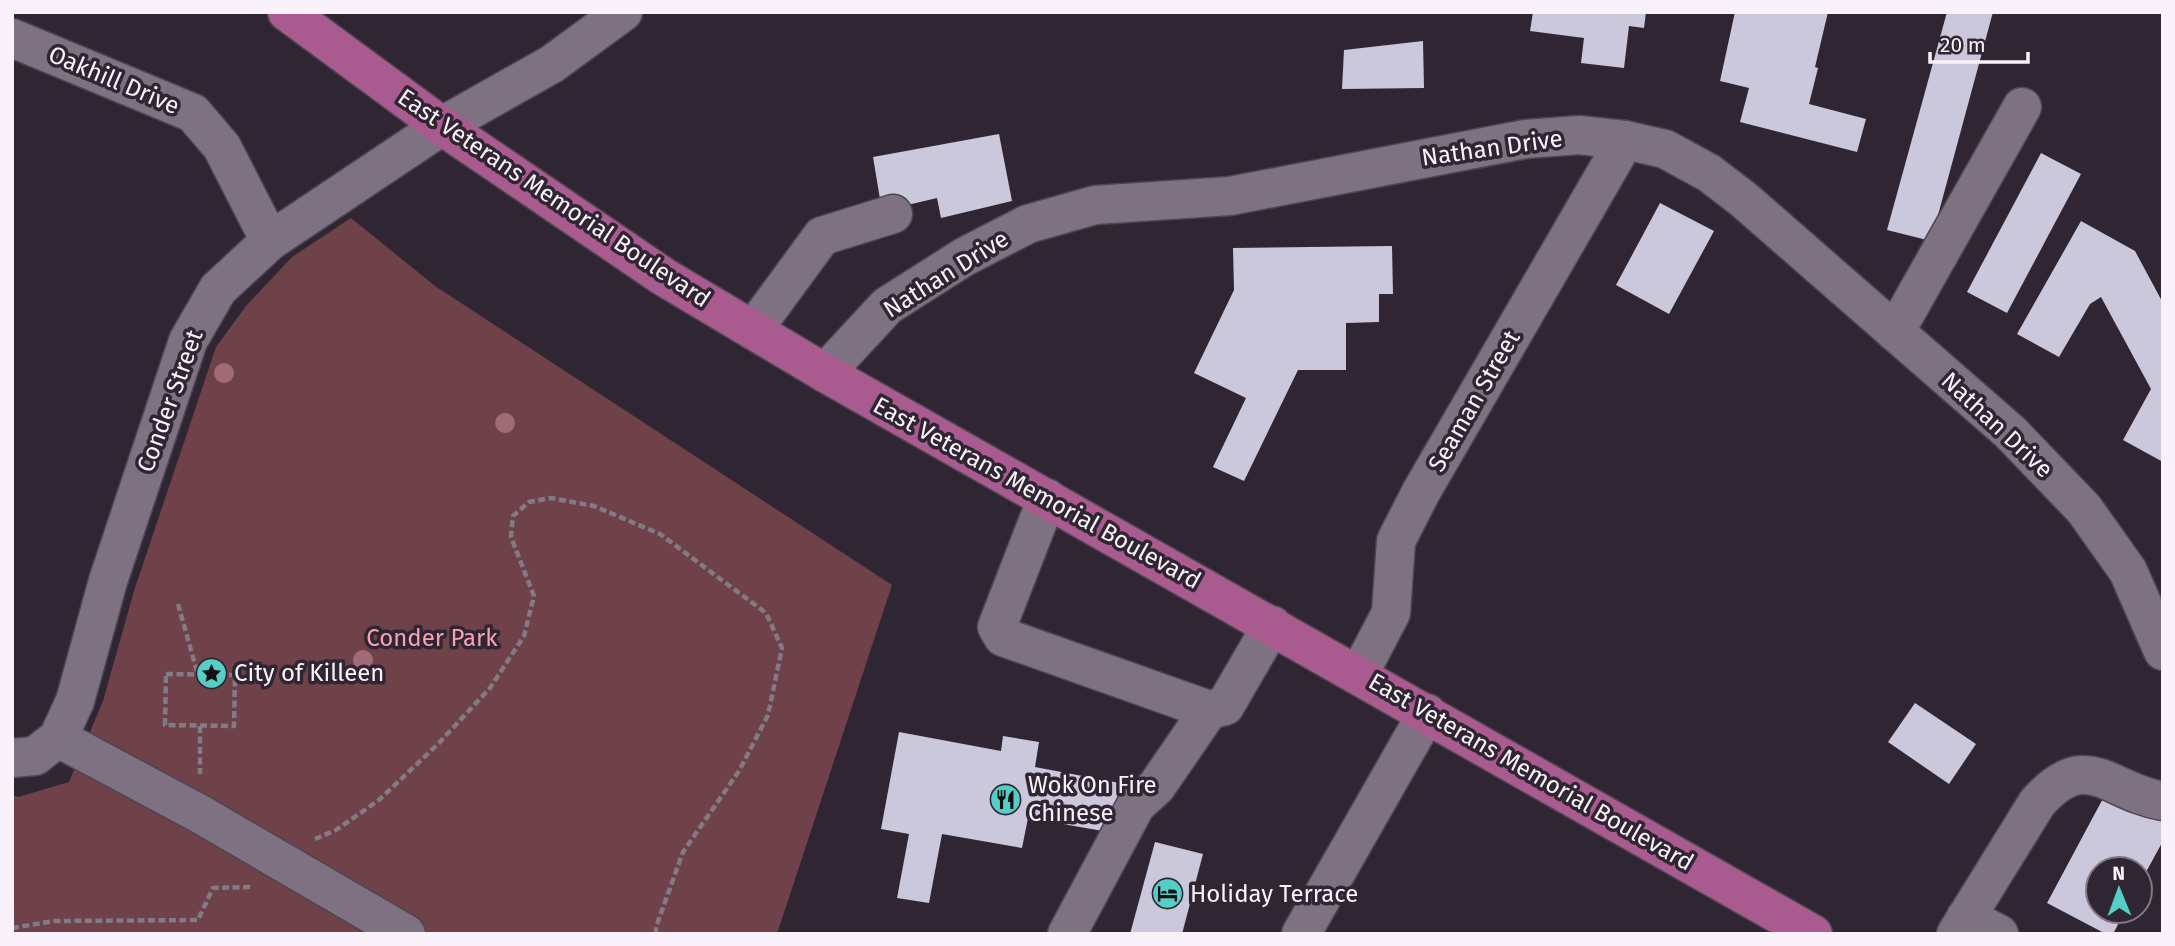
<svg xmlns="http://www.w3.org/2000/svg" width="2175" height="946" font-family="'Fira Sans',sans-serif">
  <style>
    .green { fill: #6e4248 }
    .building { fill: #cbc8dc }
    .lines { fill: none; stroke-linecap: round; stroke-linejoin: round }
    .minor-casing { stroke: #4e4551; stroke-width: 41 }
    .major-casing { stroke: #4e4551; stroke-width: 41 }
    .path { stroke: #837a86; stroke-width: 4.5; stroke-dasharray: 7 3.5; stroke-linecap: butt }
    .minor { stroke: #7e7282; stroke-width: 38 }
    .major { stroke: #a95b90; stroke-width: 38 }
    .tree { fill: #a06a77 }
    .labels { text-anchor: middle; stroke-width: 7; stroke-linejoin: round; paint-order: stroke }
    .street-label { font-size: 24px; fill: #f9f2fb; stroke: #302633 }
    .park-label { font-size: 24px; fill: #fba1ae; stroke: #302633 }
    .poi-label { font-size: 24px; fill: #f9f2fb; stroke: #302633; text-anchor: start }
  </style>
  <rect width="100%" height="100%" fill="#302633"/>
  <path class="green" d="M351,218L435,286L892,585L777,934H12V795L18,797L69,782L103,701L134,591L216,347L246,306L292,257Z"/>
  <g class="building">
    <path d="M1533,12H1646L1644,28L1629,26L1624,68L1581,63L1584,38L1530,31Z"/>
    <path d="M1735,12H1828L1815,67L1818,68L1809,104L1866,119L1857,152L1740,122L1749,88L1720,81Z"/>
    <path d="M1947,12H1993L1931,241L1887,230Z"/>
    <path d="M1423,41L1424,88L1342,89L1344,50Z"/>
    <path d="M999,134L1012,201L941,218L937,198L882,211L873,157Z"/>
    <path d="M2041,153L2081,174L2007,313L1967,292Z"/>
    <path d="M1660,203L1714,231L1669,314L1616,285Z"/>
    <path d="M2081,221L2135,251L2163,303V462L2123,440L2151,389L2101,297L2090,304L2059,357L2017,334Z"/>
    <path d="M1392,246L1393,294H1379V322L1346,323V370H1298L1244,481L1213,467L1246,398L1194,373L1234,290L1233,248Z"/>
    <path d="M1915,703L1976,744L1949,784L1888,742Z"/>
    <path d="M899,732L1001,751L1003,736L1039,742L1035,767L1130,785L1120,834L1028,818L1022,848L942,834L929,903L897,898L909,834L881,829Z"/>
    <path d="M2107,791L2163,821V841L2140,883V869H2098V911H2125L2113,934H2106L2047,903Z"/>
    <path d="M1155,842L1203,854L1182,934H1130Z"/>
  </g>
  <g class="lines">
    <defs>
      <g id="minor">
        <path d="M12,38L193,113L222,147L270,241"/>
        <path d="M753,330L822,236L893,214"/>
        <path d="M1895,332L2022,107"/>
        <path d="M825,373L887,306L964,257L1028,224L1095,205L1230,196L1526,139L1579,135L1625,140L1665,149L1709,173L1743,199L2010,432L2084,509L2128,571L2163,651"/>
        <path d="M1047,498L997,627L1003,637L1209,710L1225,706L1272,625"/>
        <path d="M1359,674L1391,613L1396,541L1421,492L1625,140"/>
        <path d="M58,738L200,814L406,934"/>
        <path d="M12,758L35,756L58,738L75,701L108,581L188,341L218,289L270,241L442,126L552,64L623,12"/>
        <path d="M1966,917L1999,934"/>
        <path d="M1067,934L1136,805L1156,787L1209,710"/>
        <path d="M1301,934L1427,713"/>
        <path d="M1956,934L2037,803C2087,746 2108,792 2163,801"/>
      </g>
      <path id="major" d="M287,12L442,126L664,277L825,373L1813,934"/>
    </defs>
    <use href="#minor" class="minor-casing"/>
    <use href="#major" class="major-casing"/>
    <g class="path">
      <path d="M178,604L198,675"/>
      <path d="M166,674L235,675L234,726L165,725Z"/>
      <path d="M200,726V774"/>
      <path d="M315,839L336,830L379,800L438,744L490,688L524,636L534,596L511,537L513,516L529,502L551,498L594,506L660,534L766,613L782,648L768,715L739,771L683,852L656,927V934"/>
      <path d="M12,928L54,921L198,920L213,888L253,887"/>
    </g>
    <use href="#minor" class="minor"/>
    <use href="#major" class="major"/>
  </g>
  <g class="tree">
    <circle cx="224" cy="373" r="10"/>
    <circle cx="505" cy="423" r="10"/>
    <circle cx="363" cy="660" r="10"/>
  </g>
  <defs>
    <symbol id="sight-disc" viewBox="-11 -11 22 22"><circle r="9.5" fill="#55cec5" stroke="#302633"/><path d="M0-6L1.8-2.2L6-1.7L2.9 1.2L3.7 5.4L0 3.3L-3.7 5.4L-2.9 1.2L-6-1.7L-1.8-2.2Z" fill="#111"/></symbol>
    <symbol id="restaurant-disc" viewBox="-11 -11 22 22"><circle r="9.5" fill="#55cec5" stroke="#302633"/><path d="M-5-6h1v4h1v-4h1v4h1v-4h1v5L-1.5 .5V6h-2V.5L-5-1ZM5-6V6H3V1.5H1.5Q1.5-4 5-6Z" fill="#111"/></symbol>
    <symbol id="hotel-disc" viewBox="-11 -11 22 22"><circle r="9.5" fill="#55cec5" stroke="#302633"/><path d="M-6-4.5h1.5V1H6V5H4.5V3h-9V5H-6ZM-4 0a1.8 1.8 0 1 1 3.6 0ZM.5 0V-2.5h3Q6-2.5 6 0Z" fill="#111"/></symbol>
  </defs>
  <g fill-rule="evenodd">
    <use href="#sight-disc" x="194" y="656" width="35" height="35"/>
    <use href="#restaurant-disc" x="988" y="782" width="35" height="35"/>
    <use href="#hotel-disc" x="1150" y="876" width="35" height="35"/>
  </g>
  <g class="labels">
    <g class="street-label">
      <text transform="translate(114 80) rotate(23)" y="8">Oakhill Drive</text>
      <text transform="translate(1492 148) rotate(-8)" y="8">Nathan Drive</text>
      <text transform="translate(554 198) rotate(34)" y="8">East Veterans Memorial Boulevard</text>
      <text transform="translate(946 274) rotate(-32)" y="8">Nathan Drive</text>
      <text transform="translate(170 401) rotate(-70)" y="8">Conder Street</text>
      <text transform="translate(1474 401) rotate(-60)" y="8">Seaman Street</text>
      <text transform="translate(1997 425) rotate(43)" y="8">Nathan Drive</text>
      <text transform="translate(1037 493) rotate(29)" y="8">East Veterans Memorial Boulevard</text>
      <text transform="translate(1531 772) rotate(30)" y="8">East Veterans Memorial Boulevard</text>
    </g>
    <g class="park-label">
      <text x="432" y="646">Conder Park</text>
    </g>
    <g class="poi-label">
      <text x="234" y="681">City of Killeen</text>
      <text x="1028" y="793">Wok On Fire<tspan x="1028" dy="28">Chinese</tspan></text>
      <text x="1190" y="902">Holiday Terrace</text>
    </g>
  </g>
  <rect width="2175" height="946" fill="none" stroke="#f9f2fb" stroke-width="28"/>
  <g transform="translate(2119 890) rotate(359)"><circle r="33" fill="#302633" stroke="#807883" stroke-width="2"/>
  <path d="M0-5L12 26L0 18L-12 26Z" fill="#55cec5"/>
  <text y="-10" font-size="19" font-weight="bold" text-anchor="middle" fill="#f9f2fb">N</text>
  </g>
  <path d="M1930 52v10h98v-10" fill="none" stroke="#f9f2fb" stroke-width="3.5"/>
  <text x="1940" y="52" font-size="21" fill="#f9f2fb" stroke="#302633" stroke-width="5" paint-order="stroke">20 m</text>
</svg>
